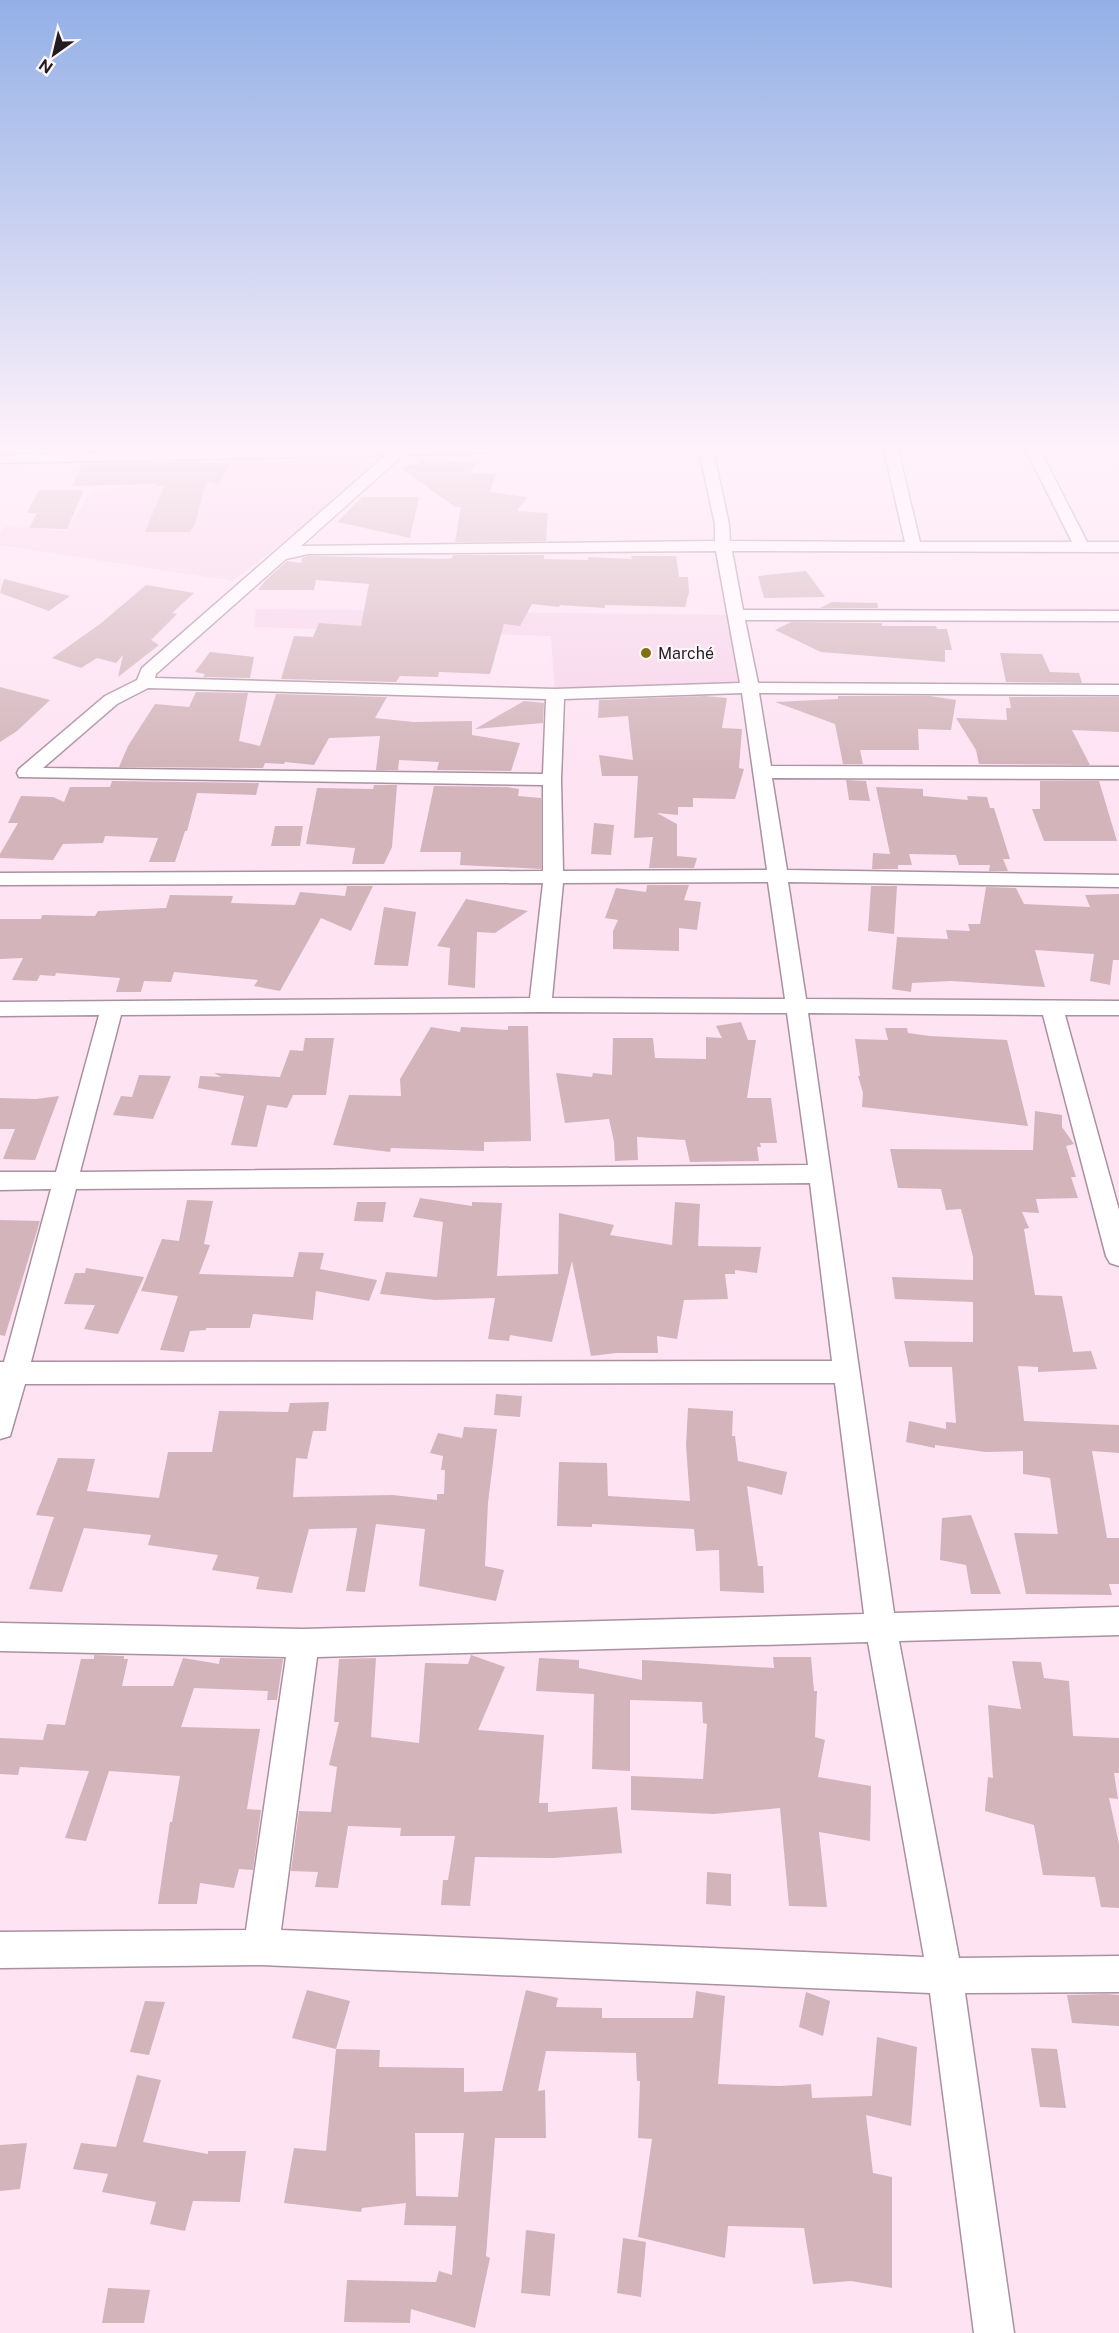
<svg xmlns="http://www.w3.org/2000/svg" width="1119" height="2333" font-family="'Public Sans',sans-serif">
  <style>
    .built { fill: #f6d4e9 }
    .building { fill: #d2b4ba; fill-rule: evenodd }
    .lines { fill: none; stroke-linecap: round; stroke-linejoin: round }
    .street-casing { stroke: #aa91a0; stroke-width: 3 }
    .street { fill: #fff; fill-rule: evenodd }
    .poi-dot { fill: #807112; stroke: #fdf7fb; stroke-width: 2 }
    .labels { text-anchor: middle; stroke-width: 4.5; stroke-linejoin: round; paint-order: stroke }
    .far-poi-label { font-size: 16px; fill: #251c21; stroke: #fdf7fb; text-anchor: start }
  </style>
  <rect width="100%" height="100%" fill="#fee3f3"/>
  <g class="built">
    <path d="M361,446H393L305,525L233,581L0,545V532L5,526L66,531L91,491L134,486L147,461L360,456Z"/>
    <path d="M256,609L738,615L750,688L555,694L551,636L254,627Z"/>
  </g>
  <g class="building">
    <path d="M143,446H206L205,448L138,450Z"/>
    <path d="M421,460L478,462L470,473L496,474L490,492L527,497L517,511L548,513L546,541L455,542L461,507H455L401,468L420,463Z"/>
    <path d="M199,461L198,463H231L219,484L206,481L195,524L190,532H145L164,486H157L158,484L72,486L82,464Z"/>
    <path d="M39,490H84L67,529L29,528L37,513H27Z"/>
    <path d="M362,497H419L410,538L337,522Z"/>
    <path d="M453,555H544V559L588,560V557L632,559L631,556H676L679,577H688L689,592L685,607L605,605V608L560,605L559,607L532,604L520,626L504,624L490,674L439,672L438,677L400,676L396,682L281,679L294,636L313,637L319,623L361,626L369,584L316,580L314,590H258L266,580L287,561L301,563L302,558L308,556L447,559L452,558Z"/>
    <path d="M806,571L825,597L764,598L758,576Z"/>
    <path d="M4,579L70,596L49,611L0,593Z"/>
    <path d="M146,585L194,593L172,613L177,614L151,640L159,645L118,677L123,655L116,663L97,658L81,668L52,658L100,624Z"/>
    <path d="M832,602L877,603L878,608H820Z"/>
    <path d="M791,622L882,623V626H936L937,629H947L952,650H945V662L821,652L775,630Z"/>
    <path d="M210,652L254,657L250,678L203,677L205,674L195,672Z"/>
    <path d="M1000,653L1042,654L1050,672L1079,673L1082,683L1006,682Z"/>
    <path d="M0,687L50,700L17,731L0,742Z"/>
    <path d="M196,692L248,693L239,741L260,746L276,694L387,697L375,718L413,722L472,721V735L520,743L511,771L437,770L439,762L399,760L398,770H376L380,736L329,738L314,765L285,762L284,764L265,763L263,768L119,767L128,746L155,704L189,707Z"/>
    <path d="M705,696L727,698L722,728L742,729L739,768L744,769L735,799L693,798V807H678V815L657,813L677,824V856L697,858L694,868H649L653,837L634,838L638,776H602L599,755L633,760L628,716L598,718L599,700Z"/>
    <path d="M838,696H930L956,700L951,730L918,729L919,750H860L863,764H843L835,724L775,702L838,699Z"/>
    <path d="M1009,697H1119V732L1072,730L1090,765L979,764L976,750L956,718L1007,720L1006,708H1011Z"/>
    <path d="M524,701L544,703L543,723L475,729Z"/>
    <path d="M846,780L866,781L870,801L849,800Z"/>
    <path d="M112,781L259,783L256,795L197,793L187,831H185L175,862H149L158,838L105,836L103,843L63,844L53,860L0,858V854L18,823H8L21,796L53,797L64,802L70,787H110Z"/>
    <path d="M1040,781H1099L1117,841H1044L1032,809H1040Z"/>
    <path d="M374,785H397L392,847L384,864H352L355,848L306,844L317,788L373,789Z"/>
    <path d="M434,786L507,787L519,789L518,796L541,798V869L460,865L461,852H420Z"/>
    <path d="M876,787L923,789V796L968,800L967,796L987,797L990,808H994L1010,859H1003L1008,871H989L990,865H959L956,855L909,854L912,865H898V869H872L873,853L890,854Z"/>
    <path d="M594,823L614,825L611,855L591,854Z"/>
    <path d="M275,826H303L300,846H271Z"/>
    <path d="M647,885H689L684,900L701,902L697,930L679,928V951L613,949V931L618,920L605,918L616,888L646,892Z"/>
    <path d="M347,886H373L351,931L321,918L280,991L254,986L258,980L174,972L171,982L144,981L141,992H116L120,978L56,973L55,976L40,975L37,981L12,980L23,958L0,959V919H41L42,915L95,916L98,911L166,908L170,895L233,896L231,903L295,905L300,892L345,896Z"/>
    <path d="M871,886H897L894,934L868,931Z"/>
    <path d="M986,887L1016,888L1024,904L1090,907L1085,895L1119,894V960H1113L1110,985L1090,981L1094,954L1035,950L1045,987L951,981L912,983L911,992L892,989L897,937L948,939L946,930L970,931L968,924H980Z"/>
    <path d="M466,899L528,911L495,933L477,932L475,988L448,985L450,948L437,946Z"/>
    <path d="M384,907L416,912L408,966L374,965Z"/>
    <path d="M741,1022L748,1040H756L747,1098H771L777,1143H760L761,1147H757L759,1161L690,1162L685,1140L637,1137L638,1160L615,1161L614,1142L609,1119L565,1123L556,1073L592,1077L593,1073L612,1075L613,1038H653L655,1058L706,1059V1037L722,1038L716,1026Z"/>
    <path d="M508,1026H528L531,1141L484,1142V1151L391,1148L390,1152L333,1145L349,1095L401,1096L400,1079L431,1027L460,1032L461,1027L508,1030Z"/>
    <path d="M885,1028H907L908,1033L930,1036L1007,1040L1028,1126L862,1107L863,1093L858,1076H860L855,1039L888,1040Z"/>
    <path d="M305,1038H334L326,1095H293L287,1108L267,1105L257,1147L231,1145L244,1096L198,1088L200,1076L221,1077L214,1073L280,1077L290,1050L303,1051Z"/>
    <path d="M139,1075L171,1076L153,1119L113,1115L121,1096L132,1097Z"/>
    <path d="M59,1096L35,1160L3,1159L15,1129H0V1098L36,1099Z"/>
    <path d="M1035,1111L1062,1115V1127L1074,1144L1066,1146L1076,1177H1071L1078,1198L1036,1199L1039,1213L1022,1212L1029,1228L1024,1229L1035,1295L1062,1296L1073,1352L1091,1351L1097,1369L1038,1372V1367L1018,1366L1024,1421L1119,1425V1453L1092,1451L1107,1538H1119V1584H1109L1112,1595L1026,1594L1014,1533L1058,1534L1050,1478L1023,1474V1451L985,1452L935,1445V1448L906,1442L909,1421L946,1429V1422L956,1423L952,1367H909L904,1341L973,1342V1302L895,1299L892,1277L973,1280V1257L961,1209L946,1210L941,1189L898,1188L890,1149L1033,1150Z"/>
    <path d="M420,1198L472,1206V1202L502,1203L497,1276L558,1274L559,1213L614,1225L610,1235L672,1245L675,1202L700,1204L698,1246L761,1247L757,1273L735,1270V1274H725L728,1299L684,1300L677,1339L657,1336L658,1353H616L591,1356L572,1261L552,1342L510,1335L509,1341L488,1339L495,1298L435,1300L380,1294L386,1272L437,1277L443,1222L413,1217Z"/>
    <path d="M187,1200L213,1201L204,1244L210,1245L199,1274L293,1277L299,1252L324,1253L320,1269L377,1280L369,1301L316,1291L313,1320L253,1314L250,1328H206V1330L190,1331L184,1352L160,1350L178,1296L141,1291L162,1239L179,1241Z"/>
    <path d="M357,1202H386L383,1222L354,1221Z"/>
    <path d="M0,1220L40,1221L5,1336L0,1335Z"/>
    <path d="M86,1268L144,1277L118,1334L84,1329L95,1305L64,1304L75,1273H85Z"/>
    <path d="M496,1394L522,1396L520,1417L494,1415Z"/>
    <path d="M329,1402L326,1431H313L307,1459L296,1458L293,1497L393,1495L437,1500V1494H444L445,1470H441L443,1456L430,1453L438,1433L462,1438L464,1427L497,1429L488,1503L485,1566L504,1570L496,1601L419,1586L425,1529L376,1524L365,1592L346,1591L357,1528L309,1529L292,1593L256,1589L259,1577L212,1570L218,1555L148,1545L151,1535L84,1528L62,1592L29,1589L54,1517L36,1515L58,1458L95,1459L87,1491L159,1498L168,1452H212L219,1411L288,1412L290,1403Z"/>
    <path d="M688,1408L733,1411L732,1436H735L738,1461L787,1472L782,1495L747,1486L758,1566H763L764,1593L720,1591L719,1550L696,1551L694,1529L592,1524V1527L557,1526L559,1462L607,1463L608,1496L690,1501L686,1445Z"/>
    <path d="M971,1515L1001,1594H971L966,1565L940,1560L942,1518Z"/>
    <path d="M94,1655L124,1656V1659H128L122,1686H173L183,1658L219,1664L220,1658L283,1659L277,1700H267L268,1691L194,1688L181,1727L260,1729L247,1809L261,1810L253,1870L239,1869L234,1888L200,1883L197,1904H158L170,1822H172L180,1776L109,1771L86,1841L65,1838L89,1771L20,1767L18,1775L0,1774V1738L43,1740L47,1724L65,1725L81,1659H94Z"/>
    <path d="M471,1655L505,1667L478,1730L544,1735L539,1803H548V1812L617,1807L622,1853L553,1858L475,1857L470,1906L441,1905L443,1880H448L455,1836H400L401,1828L348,1826L338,1888L315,1887L318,1872L291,1871L299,1811L331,1812L337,1767L329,1765L339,1722H334L339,1659L376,1658L371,1737L419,1743L425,1663L468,1664Z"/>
    <path d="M773,1657H811L814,1691H817L815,1737L825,1740L818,1777L871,1786L870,1841L819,1832L827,1907L789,1906L780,1808L714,1814L631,1810V1776L703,1779L707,1724L703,1723L702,1702L630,1700V1771L592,1769L594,1694L536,1691L539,1658L579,1660V1668L642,1680V1660L774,1668Z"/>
    <path d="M1012,1661L1041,1662L1044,1678L1069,1681L1073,1736L1119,1738V1773H1114L1118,1799L1109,1798L1119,1844V1908L1101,1907L1095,1877L1043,1875L1034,1825L985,1811L988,1777L993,1778L988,1705L1021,1709Z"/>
    <path d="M707,1872L731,1874V1906L706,1904Z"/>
    <path d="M307,1990L350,2001L336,2049L292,2038Z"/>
    <path d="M526,1990L558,1998L556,2007L602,2008V2018H693L696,1991L725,1996L718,2084L780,2086L811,2084L812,2098L872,2096L877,2037L917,2047L911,2126L866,2115L873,2173L892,2177V2288L851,2281L813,2284L804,2228L728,2226L725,2258L638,2237L652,2139L638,2138L640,2081H637L636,2053L546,2051L538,2091L545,2090L546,2138H495L486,2256L490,2258L475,2328L411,2309L410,2323L344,2322L347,2280L436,2282L439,2271L452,2275L456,2226L404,2225L406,2203L362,2208L361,2212L284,2203L294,2148L326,2151L336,2049L380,2050L379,2067L464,2068V2092L502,2091ZM415,2133H464L458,2197L416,2196Z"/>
    <path d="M806,1992L830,2001L823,2036L799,2027Z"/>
    <path d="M1107,1994L1119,1995V2026L1072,2023L1067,1995Z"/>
    <path d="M145,2001L165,2002L149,2055L130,2052Z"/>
    <path d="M1031,2048L1057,2049L1066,2108L1040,2107Z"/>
    <path d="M137,2075L161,2080L143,2142L208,2154V2151H246L240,2202L193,2201L185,2231L150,2224L156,2202L102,2192L108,2174L73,2169L81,2143L116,2147Z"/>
    <path d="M27,2143L20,2189L0,2191V2145Z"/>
    <path d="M526,2230L555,2234L550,2296L521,2293Z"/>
    <path d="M623,2238L646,2242L641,2297L617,2293Z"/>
    <path d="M108,2288L150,2290L144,2323H102Z"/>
  </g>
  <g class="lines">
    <defs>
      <path id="street" d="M397,446H581L574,450L403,455L301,546L715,541V524L698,446H712L729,524L730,541L905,542L883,446H897L920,542H1072L1024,446H1038L1087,542H1119V552L732,551L743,610L1119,611V621L745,620L758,683L1119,685V695L759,693L771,766L1119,767V779L772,778L787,870L1119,875V887L788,882L806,999L1119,1001V1015H1065L1119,1210V1266L1110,1263L1106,1256L1043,1015L808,1013L894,1613L1119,1607V1635L899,1641L959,1958L1119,1956V1992L965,1993L1014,2333H974L930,1993L261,1965L0,1968V1932L246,1930L286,1657L0,1651V1623L303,1629L864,1614L835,1383L25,1384L10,1436L0,1439V1362H4L51,1189L0,1190V1172H56L99,1015L0,1016V1002L530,998L543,883L0,885V873L543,871V785L19,777L17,773L19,769L105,696L137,680L142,668L386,455L0,463V455ZM716,551L740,683L555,689L155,678L156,674L286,559L308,554ZM148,688L546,699L543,774L43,768L117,704ZM742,693L767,870L563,871L561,780L564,699ZM768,882L785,999L552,998L563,883ZM540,1012L787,1013L808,1165L80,1172L121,1015ZM810,1183L832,1361L31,1362L76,1189ZM868,1642L924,1957L281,1930L317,1657Z"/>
    </defs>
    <use href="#street" class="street-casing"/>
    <use href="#street" class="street"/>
  </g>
  <linearGradient id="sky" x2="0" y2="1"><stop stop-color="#93b0e6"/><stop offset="0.58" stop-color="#fff2fa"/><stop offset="1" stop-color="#fff2fa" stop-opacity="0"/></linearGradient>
  <rect width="1119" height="772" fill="url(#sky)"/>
  <circle class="poi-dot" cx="646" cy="653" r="6"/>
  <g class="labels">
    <g class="far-poi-label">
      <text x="658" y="659">Marché</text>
    </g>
  </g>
  <g transform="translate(54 54) rotate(214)" stroke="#fdf7fb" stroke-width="4.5" paint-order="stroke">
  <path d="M0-4.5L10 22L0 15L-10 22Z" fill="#251c21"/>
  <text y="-9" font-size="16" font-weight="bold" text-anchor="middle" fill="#251c21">N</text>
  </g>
</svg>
